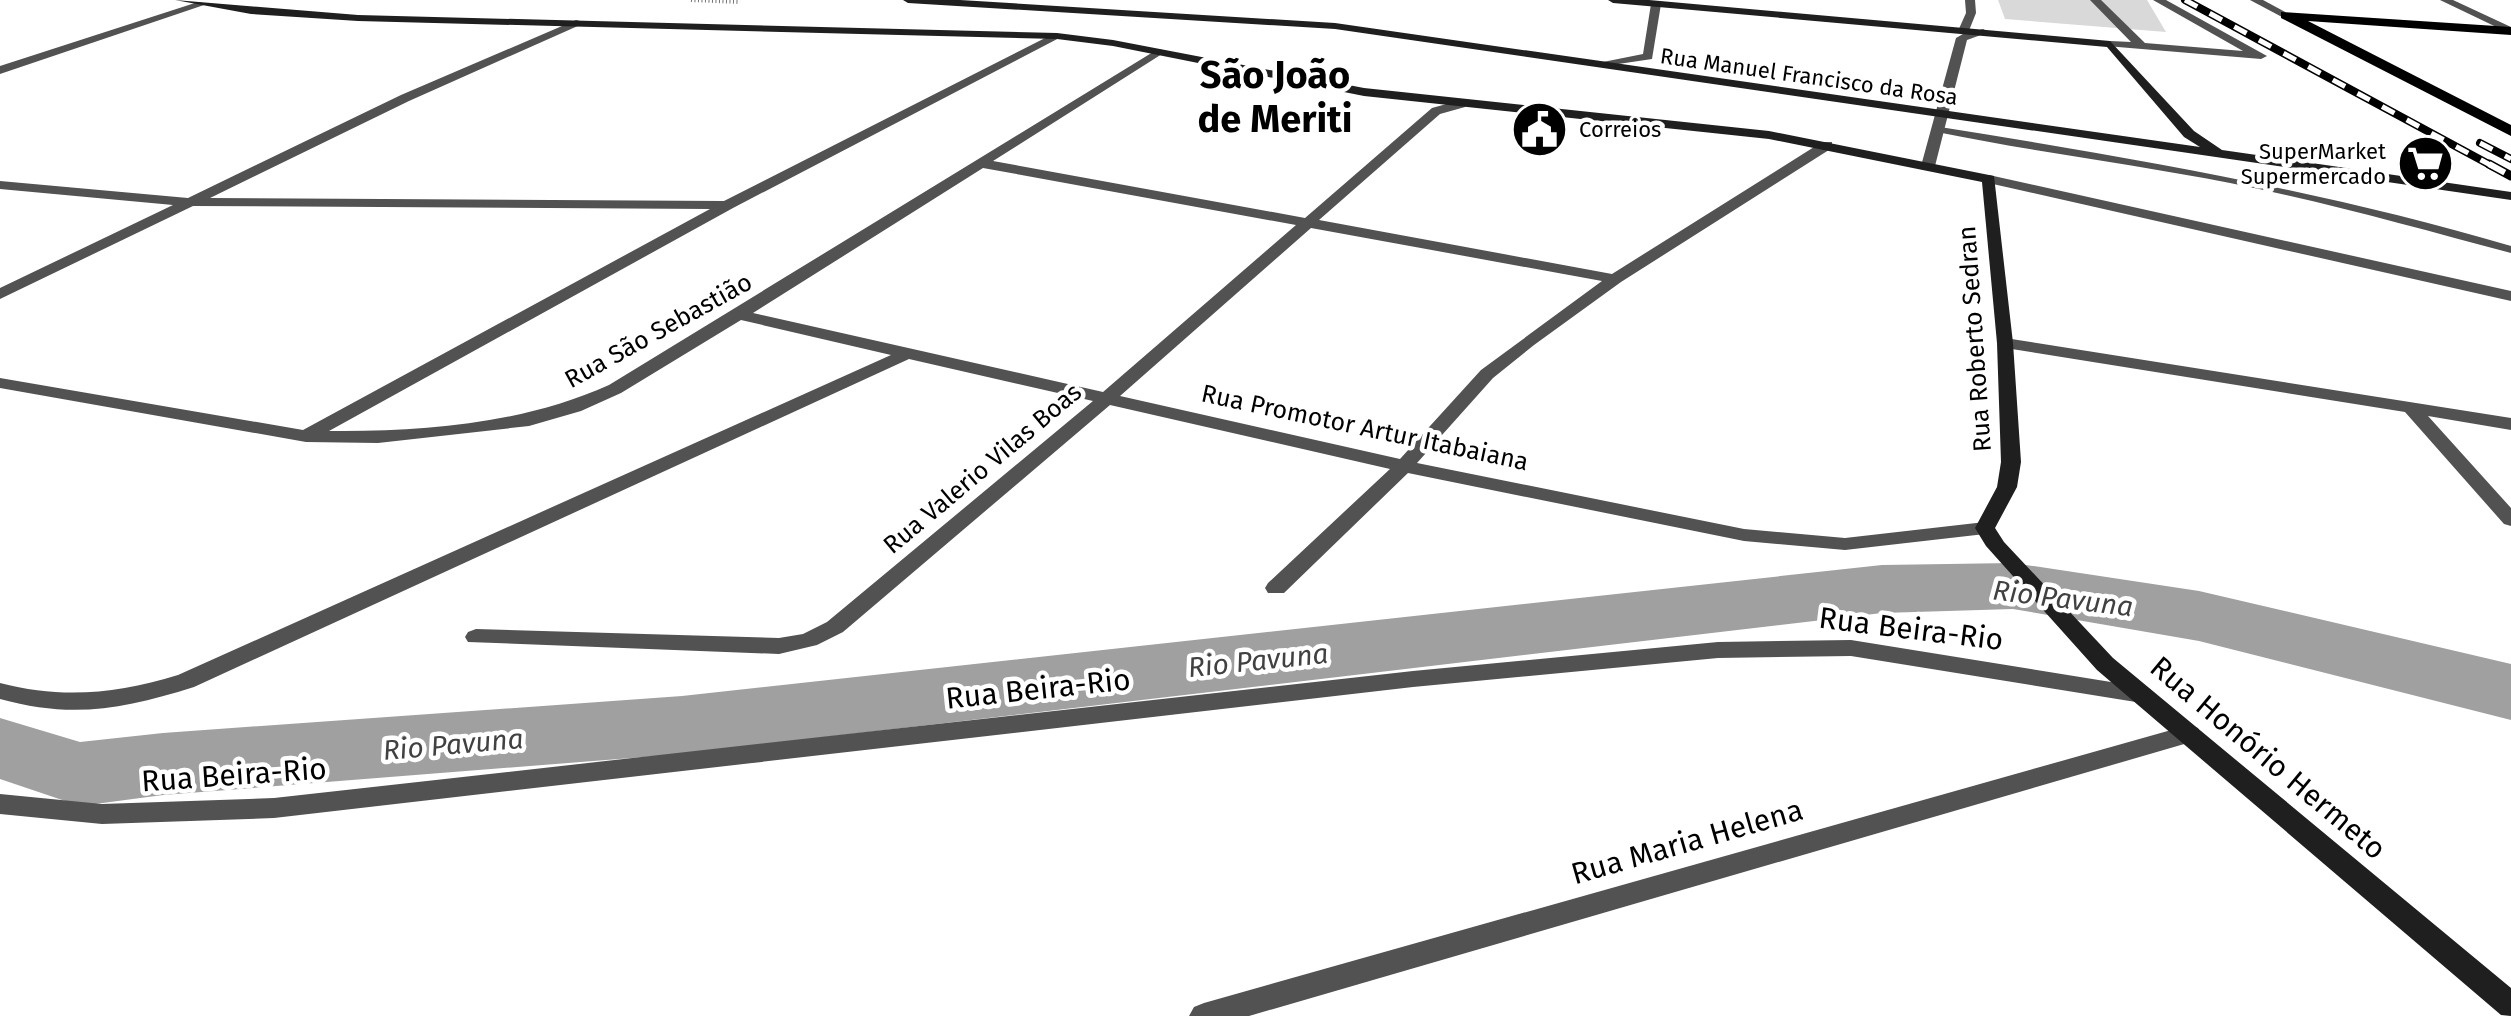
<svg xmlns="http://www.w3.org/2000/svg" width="2511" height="1016" font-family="'Fira Sans',sans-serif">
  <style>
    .green { fill: #d9d9d9 }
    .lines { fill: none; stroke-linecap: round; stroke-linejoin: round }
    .river { fill: #a0a0a0; fill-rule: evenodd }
    .path { stroke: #747474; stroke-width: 4; stroke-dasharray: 1 2.5; stroke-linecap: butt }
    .lane { fill: #525252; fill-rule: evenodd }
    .street { fill: #525252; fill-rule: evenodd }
    .secondary { fill: #1f1f1f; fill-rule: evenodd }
    .primary { fill: #000; fill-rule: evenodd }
    .rail-far1-casing { stroke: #000; stroke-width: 8 }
    .rail-casing { stroke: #000; stroke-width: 9 }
    .rail-far1 { stroke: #fff; stroke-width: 5; stroke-dasharray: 14; stroke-linecap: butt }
    .rail { stroke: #fff; stroke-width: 6; stroke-dasharray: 18; stroke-linecap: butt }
    .labels { text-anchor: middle; stroke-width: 9; stroke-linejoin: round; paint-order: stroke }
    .far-street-label { font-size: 22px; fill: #000; stroke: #fff }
    .far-poi-label { font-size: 22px; fill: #000; stroke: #fff; text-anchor: start }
    .street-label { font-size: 25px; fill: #000; stroke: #fff }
    .water-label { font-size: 28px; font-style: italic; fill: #414141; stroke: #fff }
    .near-street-label { font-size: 30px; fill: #000; stroke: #fff }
    .far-town-label { font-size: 38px; font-weight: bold; fill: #000; stroke: #fff }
  </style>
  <rect width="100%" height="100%" fill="#fff"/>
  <path class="green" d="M1998,0H2147L2166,32L2005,19Z"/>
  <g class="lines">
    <path class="river" d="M2013,563L2199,591L2511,664V720L2199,641L2013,609L1882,613L682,754L163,795L80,806L0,779V718L80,742L163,733L682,696L1882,565Z"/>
    <path class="path" d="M691,0L740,2"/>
    <path class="lane" d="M1940,127C2133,158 2324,191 2511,246V253C2417,228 2325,202 2230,183C2133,164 2034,152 1937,132L1935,130Z"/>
    <g class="street">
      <path d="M1965,0H1975L1976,13L1968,33L1983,29L1989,32L1967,40L1935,166L1928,170L1921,166L1956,38L1963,34L1958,31L1966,13Z"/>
      <path d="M2090,0H2101L2145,43L2243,51L2153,0H2166L2267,56L2261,59L2106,46L2104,44L2110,41L2131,42Z"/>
      <path d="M2250,0H2263L2291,15L2282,17Z"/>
      <path d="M2440,0H2453L2511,27V34Z"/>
      <path d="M1656,1L1661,4L1652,59L1598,67V63L1643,54L1651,4Z"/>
      <path d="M198,2L207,4L0,74V66Z"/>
      <path d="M576,20L580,21V25L409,101L210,198L724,201L1053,34L1063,36L733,208L329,431C423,432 522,424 609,385L1158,49L1162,50V54L993,161L1305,218L1432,108L1461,100L1467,104L1465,107L1440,114L1319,220L1612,274L1822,142H1832V148L1621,282L1534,345L1493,378L1417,463L1744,529L1845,538L1985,522L1995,528L1985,534L1845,550L1744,541L1408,473L1284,593H1268L1265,588L1268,583L1390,469L1110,405L843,632L817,645L779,654L468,642L465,637L468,632L476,629L779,638L803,634L827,622L1093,401L909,359L194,687C124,709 72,719 0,699V683C62,699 116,694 178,675L891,355L741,320L621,393L581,411L529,426L378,443L306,442L0,388V378L303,430L710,209L193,206L0,299V288L173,205L0,189V181L188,198L401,95ZM983,168L1296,225L1103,392L753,313ZM1311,228L1602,281L1481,370L1400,459L1120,396Z"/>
      <path d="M1989,175L2511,291V301L1984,182L1982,179Z"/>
      <path d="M2005,338L2511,418V430L2428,416L2511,508V526L2504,524L2405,412L1999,347V339Z"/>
      <path d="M1851,640L2142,687L2150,689L2154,695L2150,701L2142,703L1851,656L1718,658L1413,687L274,818L102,824L0,814V794L102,804L274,798L1413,671L1718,642Z"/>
      <path d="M2189,725L2198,728L2201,734L2198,740L1249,1016H1189L1194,1007L1204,1003Z"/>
    </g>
    <g class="secondary">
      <path d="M175,0L358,15L1057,33L1113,40L1364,88L1769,131L1994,176L2013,343L2021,462L2017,487L1995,528L2004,542L2113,658L2511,988V1016L2501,1015L2097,670L1986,546L1975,528L1997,487L2001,462L1997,343L1982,182L1769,139L1364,96L1113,46L1057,39L358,21L251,14Z"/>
      <path d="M903,0H960L1335,23L2200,147L2184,137L2107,47L1613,3L1608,0H1649L2110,41L2194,131L2222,150L2511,192V200L1335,29L908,3Z"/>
    </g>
    <path class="primary" d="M2281,12L2511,27V35L2308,21L2511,125V136L2281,18Z"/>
    <defs>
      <g id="rail-far1">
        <path d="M2185,0L2494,167"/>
        <path d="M2480,143L2511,159"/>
      </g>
      <path id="rail" d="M2489,164L2511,176"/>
    </defs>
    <use href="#rail-far1" class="rail-far1-casing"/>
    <use href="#rail" class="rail-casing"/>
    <use href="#rail-far1" class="rail-far1"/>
    <use href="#rail" class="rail"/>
  </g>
  <defs>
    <symbol id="civic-disc" viewBox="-11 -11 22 22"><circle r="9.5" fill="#000" stroke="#fff"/><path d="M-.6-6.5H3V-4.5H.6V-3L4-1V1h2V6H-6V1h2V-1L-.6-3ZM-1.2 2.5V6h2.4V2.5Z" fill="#fff"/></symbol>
    <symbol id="supermarket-disc" viewBox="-11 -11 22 22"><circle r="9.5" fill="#000" stroke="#fff"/><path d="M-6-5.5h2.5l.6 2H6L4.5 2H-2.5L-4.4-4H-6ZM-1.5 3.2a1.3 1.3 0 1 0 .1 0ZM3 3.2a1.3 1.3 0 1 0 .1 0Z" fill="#fff"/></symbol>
  </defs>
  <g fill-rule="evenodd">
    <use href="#civic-disc" x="1508" y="98" width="63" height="63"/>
    <use href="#supermarket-disc" x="2394" y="132" width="63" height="63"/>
  </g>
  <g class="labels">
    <g class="far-street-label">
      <text transform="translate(1809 76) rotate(8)" y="8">Rua Manuel Francisco da Rosa</text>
    </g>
    <g class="far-poi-label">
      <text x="1579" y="137">Correios</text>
      <text x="2386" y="159" text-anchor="end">SuperMarket<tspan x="2386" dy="25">Supermercado</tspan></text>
    </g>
    <g class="street-label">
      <text transform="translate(658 330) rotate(-29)" y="9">Rua São Sebastião</text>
      <text transform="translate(1974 339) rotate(-94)" y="9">Rua Roberto Sedran</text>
      <text transform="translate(1365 427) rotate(12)" y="9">Rua Promotor Artur Itabaiana</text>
      <text transform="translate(982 468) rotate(-40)" y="9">Rua Valerio Vilas Boas</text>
    </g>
    <g class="water-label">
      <text transform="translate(2063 598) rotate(7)" y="10">Rio Pavuna</text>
      <text transform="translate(1258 660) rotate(-6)" y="10">Rio Pavuna</text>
      <text transform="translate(453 744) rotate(-5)" y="10">Rio Pavuna</text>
    </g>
    <g class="near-street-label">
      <text transform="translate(1911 629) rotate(7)" y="10">Rua Beira-Rio</text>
      <text transform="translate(1038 689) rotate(-6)" y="10">Rua Beira-Rio</text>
      <text transform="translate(2268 758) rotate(40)" y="10">Rua Honório Hermeto</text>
      <text transform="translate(234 775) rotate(-4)" y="10">Rua Beira-Rio</text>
      <text transform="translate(1687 842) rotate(-16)" y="10">Rua Maria Helena</text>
    </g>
    <g class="far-town-label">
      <text x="1275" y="88">São João<tspan x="1275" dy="44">de Meriti</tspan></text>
    </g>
  </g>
</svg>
